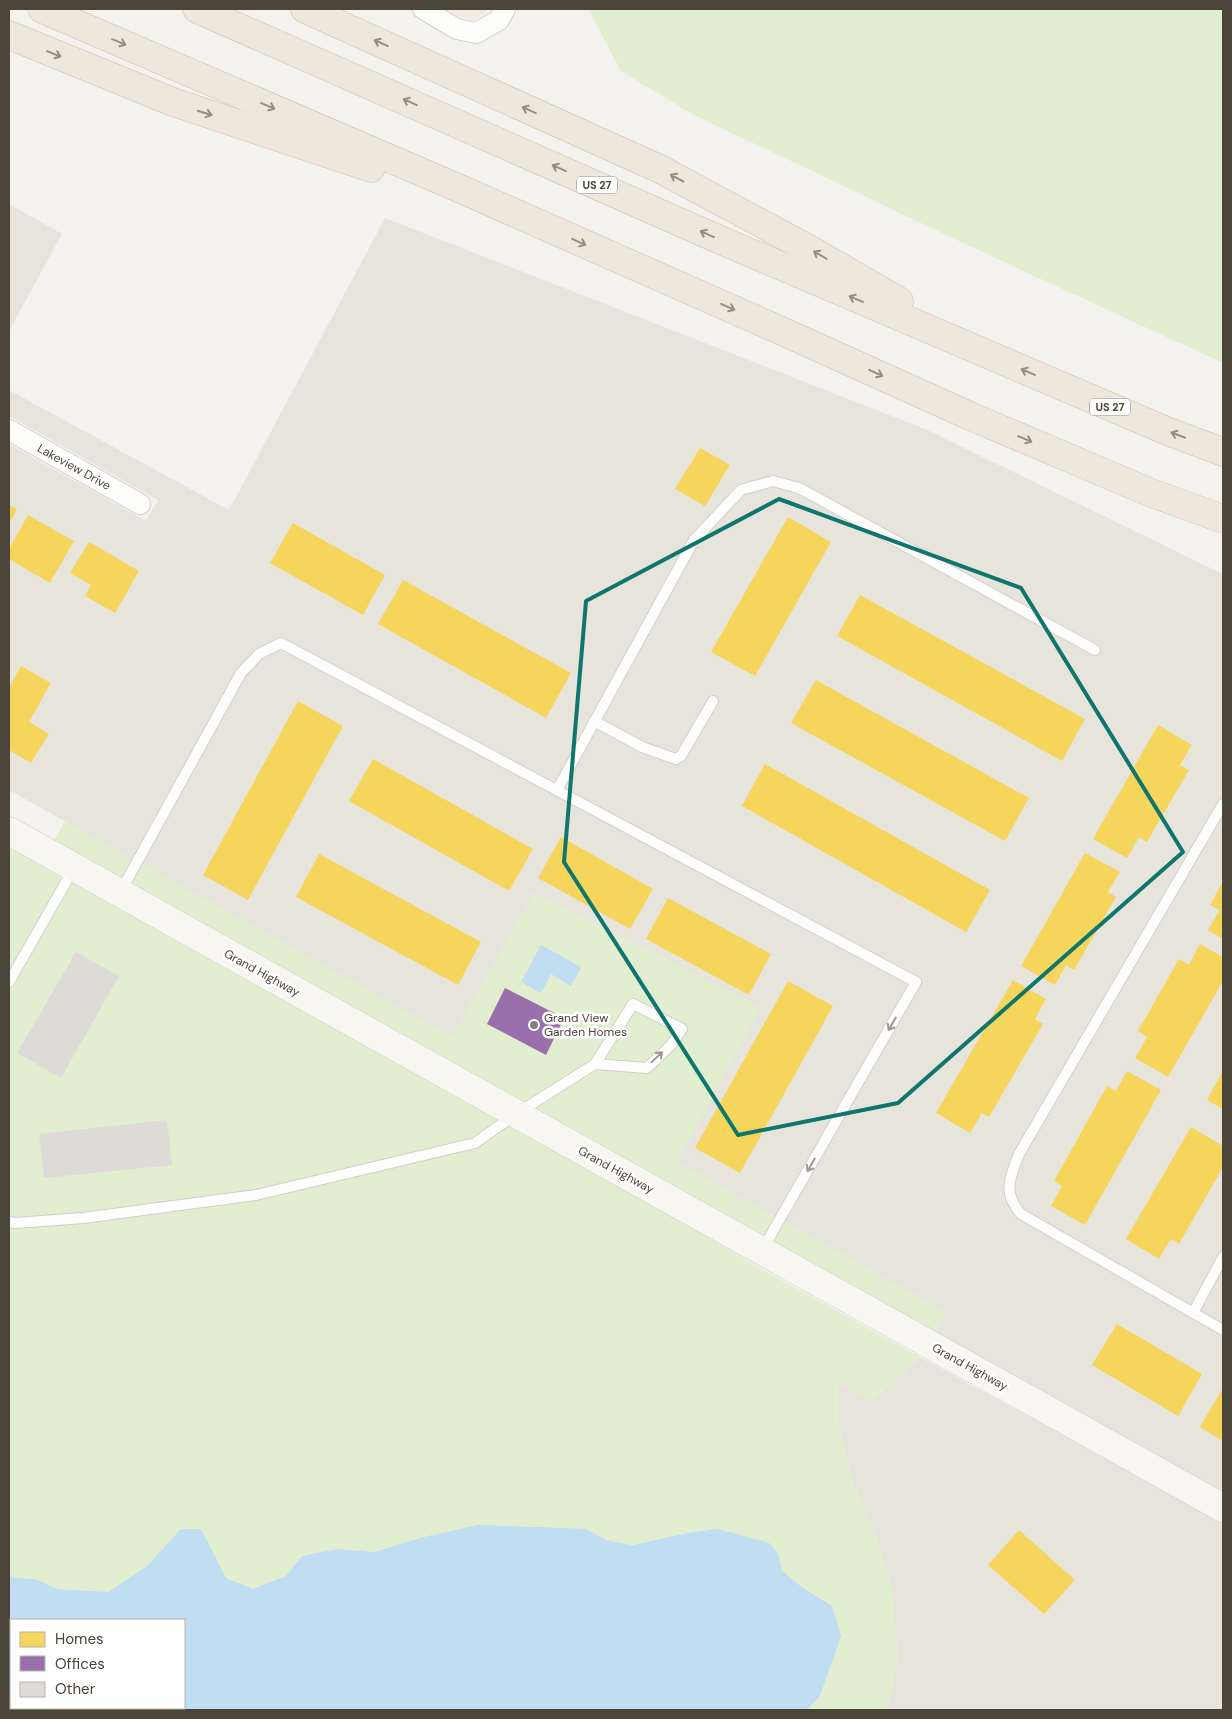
<svg xmlns="http://www.w3.org/2000/svg" width="1232" height="1719" font-family="'DM Sans',sans-serif">
  <style>
    .residential { fill: #e7e4dc }
    .commercial { fill: #f3ebdf }
    .green { fill: #e1eecf }
    .water { fill: #c0ddf1; fill-rule: evenodd }
    .homes { fill: #f6d55c }
    .offices { fill: #9970ab }
    .building { fill: #dedbd6 }
    .lines { fill: none; stroke-linecap: round; stroke-linejoin: round }
    .lane-casing { stroke: #d2d0cb; stroke-width: 12 }
    .street-casing { stroke: #d2d0cb; stroke-width: 22 }
    .secondary-casing { stroke: #d3cfc5; stroke-width: 29 }
    .highway-casing { stroke: #ccbfa9; stroke-width: 29 }
    .lane { stroke: #fdfdfc; stroke-width: 10 }
    .street { stroke: #fdfdfc; stroke-width: 20 }
    .secondary { stroke: #f7f6f1; stroke-width: 28 }
    .highway { stroke: #ede8db; stroke-width: 28 }
    .oneway { stroke: #948e82 }
    .oneway2 { stroke: #9b9791 }
    .marked { fill: none; stroke: #0f766e; stroke-width: 4; stroke-linejoin: round }
    .poi-dot { fill: #868178; stroke: #fff; stroke-width: 2 }
    .labels { text-anchor: middle; stroke-width: 5; stroke-linejoin: round; paint-order: stroke }
    .shield { fill: #fff; stroke: #817c74; stroke-width: 1 }
    .shield-label { font-size: 11px; font-weight: bold; fill: #4b4439 }
    .street-label { font-size: 12px; fill: #4b4439; stroke: #fff }
    .poi-label { font-size: 12px; fill: #4b4439; stroke: #fff; text-anchor: start }
  </style>
  <rect width="100%" height="100%" fill="#f4f2ee"/>
  <g class="residential">
    <path d="M9,204L62,234L9,331Z"/>
    <path d="M385,218L925,429L1223,574V1496L934,1337L946,1312L677,1162L760,1007L534,893L452,1037L9,790V444L146,521L158,500L9,416V390L229,510Z"/>
    <path d="M920,1357L1223,1524V1710H887L898,1658L891,1587L874,1531L853,1482L839,1428V1382L871,1402Z"/>
  </g>
  <path class="commercial" d="M448,9H489L473,20L462,17Z"/>
  <g class="green">
    <path d="M588,9H1223V363L961,242L694,115L621,71Z"/>
    <path d="M65,821L452,1037L534,893L760,1007L677,1162L946,1312L934,1337L766,1243L593,1141L522,1103L53,842Z"/>
    <path d="M9,845L185,946L511,1125L581,1162L754,1265L920,1357L871,1402L839,1382V1428L853,1482L874,1531L891,1587L898,1658L887,1710H807L820,1695L803,1588L782,1571L778,1553L718,1529L687,1533L633,1545L609,1541L586,1529L454,1530L374,1552L337,1549L302,1556L286,1576L253,1589L226,1578L201,1529H181L147,1566L108,1592L58,1589L35,1579L9,1577Z"/>
  </g>
  <g class="water">
    <path d="M541,945L581,967L571,986L551,974L541,993L521,982Z"/>
    <path d="M478,1525L586,1529L609,1541L633,1545L687,1533L718,1529L769,1543L778,1553L782,1571L803,1588L832,1606L841,1636L820,1696L807,1710H9V1577L35,1579L58,1589L108,1592L147,1566L181,1529H201L226,1578L253,1589L286,1576L302,1556L337,1549L374,1552L424,1537ZM11,1620H184V1708H11Z"/>
  </g>
  <g class="homes">
    <path d="M700,448L730,465L705,506L675,489Z"/>
    <path d="M9,505L17,509L9,524Z"/>
    <path d="M28,515L74,541L50,583L9,559V549Z"/>
    <path d="M788,517L831,542L755,676L711,652Z"/>
    <path d="M293,523L385,575L363,615L270,563Z"/>
    <path d="M89,542L139,571L115,613L85,596L91,585L70,573Z"/>
    <path d="M403,580L571,673L546,718L378,624Z"/>
    <path d="M860,595L1085,719L1062,761L837,636Z"/>
    <path d="M21,666L51,683L29,722L49,734L31,763L9,750V688Z"/>
    <path d="M816,680L1029,798L1005,841L791,723Z"/>
    <path d="M298,701L343,726L248,900L203,875Z"/>
    <path d="M1158,725L1192,745L1180,765L1189,770L1147,842L1139,837L1127,858L1093,839Z"/>
    <path d="M373,759L533,849L509,891L349,801Z"/>
    <path d="M765,764L990,890L966,932L742,806Z"/>
    <path d="M561,837L653,889L630,929L538,878Z"/>
    <path d="M1085,853L1120,872L1108,892L1116,897L1074,970L1066,965L1055,985L1021,966Z"/>
    <path d="M319,854L481,942L458,985L296,897Z"/>
    <path d="M1223,881V939L1208,930L1220,910L1210,905Z"/>
    <path d="M668,898L771,954L749,995L646,939Z"/>
    <path d="M1200,944L1223,957V981L1168,1077L1135,1058L1147,1037L1138,1031L1179,959L1189,965Z"/>
    <path d="M1013,980L1046,999L1035,1019L1043,1024L989,1117L982,1113L970,1133L936,1113Z"/>
    <path d="M788,981L833,1006L740,1173L695,1148Z"/>
    <path d="M1127,1071L1161,1090L1085,1225L1051,1206L1062,1186L1054,1181L1107,1086L1116,1091Z"/>
    <path d="M1223,1071V1109L1207,1100Z"/>
    <path d="M1191,1127L1223,1146V1167L1179,1244L1171,1239L1159,1259L1126,1239Z"/>
    <path d="M1117,1324L1202,1374L1178,1416L1092,1365Z"/>
    <path d="M1223,1388V1441L1200,1427Z"/>
    <path d="M1019,1530L1075,1580L1044,1614L988,1565Z"/>
  </g>
  <path class="offices" d="M505,988L564,1018L546,1055L487,1024Z"/>
  <g class="building">
    <path d="M76,952L119,976L61,1078L17,1053Z"/>
    <path d="M167,1120L172,1165L44,1178L39,1134Z"/>
  </g>
  <g class="lines">
    <defs>
      <g id="lane">
        <path d="M594,721L642,747L676,759L681,756L713,701"/>
        <path d="M557,790L694,540L741,490L773,481L799,488L1095,650"/>
        <path d="M1223,804L1019,1154C1010,1178 1002,1192 1021,1214L1223,1330"/>
        <path d="M121,891L241,673L259,654L281,643L916,982L762,1250"/>
        <path d="M9,982L74,868"/>
        <path d="M9,1222L15,1223L83,1218L256,1195L475,1143L516,1114L595,1064L633,1004L682,1029L671,1045L647,1068L595,1064"/>
        <path d="M1193,1313L1223,1257"/>
      </g>
      <g id="street">
        <path d="M423,9L457,29L476,33L499,20L505,9"/>
        <path d="M9,430L140,504"/>
      </g>
      <path id="secondary" d="M9,831L1223,1508"/>
      <g id="highway">
        <path d="M42,9L463,190L784,332L970,416L1149,492L1223,519"/>
        <path d="M197,9L718,239L1167,431L1223,452"/>
        <path d="M305,9L660,169L809,249L899,301"/>
        <path d="M9,35L173,102L371,168"/>
      </g>
    </defs>
    <use href="#lane" class="lane-casing"/>
    <use href="#street" class="street-casing"/>
    <use href="#secondary" class="secondary-casing"/>
    <use href="#highway" class="highway-casing"/>
    <use href="#lane" class="lane"/>
    <use href="#street" class="street"/>
    <use href="#secondary" class="secondary"/>
    <use href="#highway" class="highway"/>
  </g>
  <defs><path id="oneway-shaft" d="M-6 0H5M1.5-3L5.5 0L1.5 3" fill="none" stroke-width="1.6" stroke-linecap="round" stroke-linejoin="round" transform="scale(1.25)"/></defs>
  <g class="oneway">
    <use href="#oneway-shaft" transform="translate(119 42) rotate(23)"/>
    <use href="#oneway-shaft" transform="translate(381 43) rotate(-156)"/>
    <use href="#oneway-shaft" transform="translate(54 54) rotate(22)"/>
    <use href="#oneway-shaft" transform="translate(410 102) rotate(-156)"/>
    <use href="#oneway-shaft" transform="translate(268 106) rotate(23)"/>
    <use href="#oneway-shaft" transform="translate(529 110) rotate(-156)"/>
    <use href="#oneway-shaft" transform="translate(205 113) rotate(18)"/>
    <use href="#oneway-shaft" transform="translate(559 168) rotate(-156)"/>
    <use href="#oneway-shaft" transform="translate(677 178) rotate(-152)"/>
    <use href="#oneway-shaft" transform="translate(707 234) rotate(-156)"/>
    <use href="#oneway-shaft" transform="translate(579 242) rotate(24)"/>
    <use href="#oneway-shaft" transform="translate(820 255) rotate(-150)"/>
    <use href="#oneway-shaft" transform="translate(856 299) rotate(-157)"/>
    <use href="#oneway-shaft" transform="translate(728 307) rotate(24)"/>
    <use href="#oneway-shaft" transform="translate(1028 372) rotate(-157)"/>
    <use href="#oneway-shaft" transform="translate(876 373) rotate(25)"/>
    <use href="#oneway-shaft" transform="translate(1178 435) rotate(-159)"/>
    <use href="#oneway-shaft" transform="translate(1025 439) rotate(23)"/>
  </g>
  <g class="oneway2">
    <use href="#oneway-shaft" transform="translate(892 1024) rotate(120)"/>
    <use href="#oneway-shaft" transform="translate(657 1057) rotate(-43)"/>
    <use href="#oneway-shaft" transform="translate(811 1165) rotate(120)"/>
  </g>
  <path class="marked" d="M779,499L1021,588L1183,852L898,1103L738,1135L564,862L586,601Z"/>
  <circle class="poi-dot" cx="534" cy="1025" r="5"/>
  <g class="labels">
    <g class="shield">
      <rect x="577" y="176.5" width="40" height="17" rx="4"/>
      <rect x="1090" y="398.5" width="40" height="17" rx="4"/>
    </g>
    <g class="shield-label">
      <text x="597" y="189">US 27</text>
      <text x="1110" y="411">US 27</text>
    </g>
    <g class="street-label">
      <text transform="translate(74 467) rotate(29)" y="4">Lakeview Drive</text>
      <text transform="translate(262 973) rotate(29)" y="4">Grand Highway</text>
      <text transform="translate(616 1170) rotate(29)" y="4">Grand Highway</text>
      <text transform="translate(970 1367) rotate(29)" y="4">Grand Highway</text>
    </g>
    <g class="poi-label">
      <text x="544" y="1022">Grand View<tspan x="544" dy="14">Garden Homes</tspan></text>
    </g>
  </g>
  <rect width="1232" height="1719" fill="none" stroke="#4b4439" stroke-width="20"/>
  <rect x="10" y="1619" width="175" height="90" fill="#ffffff" stroke="#b7b4b0"/>
  <rect x="20" y="1632" width="25" height="15" fill="#f6d55c" stroke="#b7b4b0"/>
  <text x="55" y="1644" font-size="15" fill="#4b4439">Homes</text>
  <rect x="20" y="1656" width="25" height="15" fill="#9970ab" stroke="#b7b4b0"/>
  <text x="55" y="1669" font-size="15" fill="#4b4439">Offices</text>
  <rect x="20" y="1682" width="25" height="15" fill="#dedbd6" stroke="#b7b4b0"/>
  <text x="55" y="1694" font-size="15" fill="#4b4439">Other</text>
</svg>
